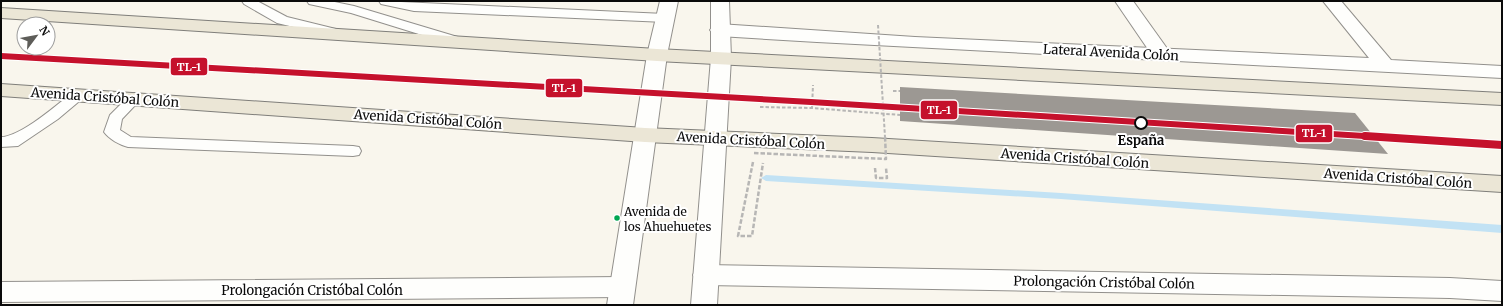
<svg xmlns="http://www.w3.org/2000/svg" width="1503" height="306" font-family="Merriweather,serif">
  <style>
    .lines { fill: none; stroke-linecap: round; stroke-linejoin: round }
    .stream { fill: #c2e2f4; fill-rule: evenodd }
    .building { fill: #9c9893 }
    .service-casing { stroke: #92908c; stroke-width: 2 }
    .pedestrian-casing { stroke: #92908c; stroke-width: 2 }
    .minor-casing { stroke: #92908c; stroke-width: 2 }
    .tertiary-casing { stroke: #92908c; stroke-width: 2 }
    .primary-casing { stroke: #7f7e7a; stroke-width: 2 }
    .path-far1 { stroke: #b7b6b5; stroke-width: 2; stroke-dasharray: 3.5 2; stroke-linecap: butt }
    .path { stroke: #b7b6b5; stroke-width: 2.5; stroke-dasharray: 4.5 2; stroke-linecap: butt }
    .service { fill: #fefefc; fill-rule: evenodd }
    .pedestrian { fill: #fefefc; fill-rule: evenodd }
    .minor { fill: #fefefc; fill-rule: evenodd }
    .tertiary { fill: #fefefc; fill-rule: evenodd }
    .primary { fill: #ebe6d6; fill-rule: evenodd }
    .path-bridge-far1 { stroke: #b7b6b5; stroke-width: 2; stroke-dasharray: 3.5 2; stroke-linecap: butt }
    .path-bridge { stroke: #b7b6b5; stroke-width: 2.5; stroke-dasharray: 4.5 2; stroke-linecap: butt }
    .rail-1-far1-casing { stroke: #fff; stroke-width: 8 }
    .rail-1-casing { stroke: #fff; stroke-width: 10 }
    .rail-1-far1 { stroke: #c5112c; stroke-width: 6 }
    .rail-1 { stroke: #c5112c; stroke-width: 8 }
    .stop-dot { fill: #fff; stroke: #0a0a0a; stroke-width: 2 }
    .bus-dot { fill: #00a651; stroke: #fff; stroke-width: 1.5 }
    .labels { text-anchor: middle; stroke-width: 4; stroke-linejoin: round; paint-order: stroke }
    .bus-label { font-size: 12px; fill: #0a0a0a; stroke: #fff; text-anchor: start }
    .street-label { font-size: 13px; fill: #0a0a0a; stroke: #fff }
    .stop-label { font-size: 13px; font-weight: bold; fill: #0a0a0a; stroke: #fff }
    .line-badge { stroke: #fff; stroke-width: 1.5 }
    .badge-label { font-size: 11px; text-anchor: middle; font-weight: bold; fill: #fff }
  </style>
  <rect width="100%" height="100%" fill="#f9f6ed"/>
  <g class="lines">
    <path class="stream" d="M766,175L1061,193L1502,225V233L1061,199L766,181L761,178Z"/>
  </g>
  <path class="building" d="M900,87L1355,113L1388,154L900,121Z"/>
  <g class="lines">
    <defs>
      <g id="service">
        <path d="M242,1H257L287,17L340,30L342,33L340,36L335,37L277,23L244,4Z"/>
        <path d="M307,1H330L354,6L461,38L463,41L461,44H451L351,13L309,4Z"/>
        <path d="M379,1L665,14L670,15L672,18L670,21L665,22L414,11L381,4Z"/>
        <path d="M78,90L83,92L85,95L83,98L58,119L18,146L1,147V137C20,137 57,105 73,92Z"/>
        <path d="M135,93L140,95L142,98L122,119L120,130L131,137L353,146L359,147L361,151L359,155L353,156L128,147C120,145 109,139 104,132L110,115L130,95Z"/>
      </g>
      <path id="pedestrian" d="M1115,1H1133L1171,54L1168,58L1161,60L1154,58Z"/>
      <g id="minor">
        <path d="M1323,1H1341L1391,60L1502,66V78L817,42L719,36L713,34L710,30L713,26L719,24L915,37L1369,58Z"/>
        <path d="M706,265L1450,278L1502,281V301L1450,298L706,285L697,282L693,275L697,268Z"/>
        <path d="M622,277L631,280L635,287L631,294L622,297L1,302V282Z"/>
      </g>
      <g id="tertiary">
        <path d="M660,1H678L667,55L633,305H607L647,55Z"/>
        <path d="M711,1H729L731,58L717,305H691L711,58Z"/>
      </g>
      <g id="primary">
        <path d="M1,8L657,49L1502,93V105L657,61L1,18Z"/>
        <path d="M1,84L645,128L872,138L1502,176V192L872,152L645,142L1,96Z"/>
      </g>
    </defs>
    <use href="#service" class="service-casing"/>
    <use href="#pedestrian" class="pedestrian-casing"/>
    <use href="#minor" class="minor-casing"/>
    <use href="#tertiary" class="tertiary-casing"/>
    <use href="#primary" class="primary-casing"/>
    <g class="path-far1">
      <path d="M893,91H900"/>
      <path d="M760,107L812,108L900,115"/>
      <path d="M812,108L813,85"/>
    </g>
    <g class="path">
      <path d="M753,162L738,236H752L763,163"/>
      <path d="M875,168L876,178H887L886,168"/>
    </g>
    <use href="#service" class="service"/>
    <use href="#pedestrian" class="pedestrian"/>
    <use href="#minor" class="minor"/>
    <use href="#tertiary" class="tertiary"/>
    <use href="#primary" class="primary"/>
    <path class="path-bridge-far1" d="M878,25L885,137"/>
    <path class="path-bridge" d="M754,153L886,159L885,136"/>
    <defs>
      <path id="rail-1-far1" d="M1,56L811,102L1381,137"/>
      <path id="rail-1" d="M1365,136L1502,145"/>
    </defs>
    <use href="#rail-1-far1" class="rail-1-far1-casing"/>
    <use href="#rail-1" class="rail-1-casing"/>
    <use href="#rail-1-far1" class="rail-1-far1"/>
    <use href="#rail-1" class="rail-1"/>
  </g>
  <circle class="stop-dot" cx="1141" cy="123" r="6"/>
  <circle class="bus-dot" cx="617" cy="218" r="3.5"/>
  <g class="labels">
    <g class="bus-label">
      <text x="624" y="216">Avenida de<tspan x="624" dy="15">los Ahuehuetes</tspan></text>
    </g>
    <g class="street-label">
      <text transform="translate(1111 52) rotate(3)" y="5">Lateral Avenida Colón</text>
      <text transform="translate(105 97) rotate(4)" y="5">Avenida Cristóbal Colón</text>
      <text transform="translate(428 119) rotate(4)" y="5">Avenida Cristóbal Colón</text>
      <text transform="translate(751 140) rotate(3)" y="5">Avenida Cristóbal Colón</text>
      <text transform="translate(1075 158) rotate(4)" y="5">Avenida Cristóbal Colón</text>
      <text transform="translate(1398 178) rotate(4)" y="5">Avenida Cristóbal Colón</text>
      <text transform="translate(1104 282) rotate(1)" y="5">Prolongación Cristóbal Colón</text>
      <text x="312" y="295">Prolongación Cristóbal Colón</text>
    </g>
    <g class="stop-label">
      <text x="1141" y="145">España</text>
    </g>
  </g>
  <g class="line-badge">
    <rect x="170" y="57" width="38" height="19" rx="4" fill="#c5112c"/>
    <rect x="545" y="78" width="38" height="20" rx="4" fill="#c5112c"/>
    <rect x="920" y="100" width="38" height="20" rx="4" fill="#c5112c"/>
    <rect x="1295" y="124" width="38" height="19" rx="4" fill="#c5112c"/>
  </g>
  <g class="badge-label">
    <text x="189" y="71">TL-1</text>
    <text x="564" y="92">TL-1</text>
    <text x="939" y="114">TL-1</text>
    <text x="1314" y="137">TL-1</text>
  </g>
  <rect width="1503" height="306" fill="none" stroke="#0a0a0a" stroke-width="4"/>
  <g transform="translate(36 36) rotate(58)"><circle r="19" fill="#ffffff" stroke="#9d9d9d"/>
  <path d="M0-3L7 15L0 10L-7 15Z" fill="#5e5d59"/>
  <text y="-6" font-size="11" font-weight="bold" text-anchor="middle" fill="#0a0a0a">N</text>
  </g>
</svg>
